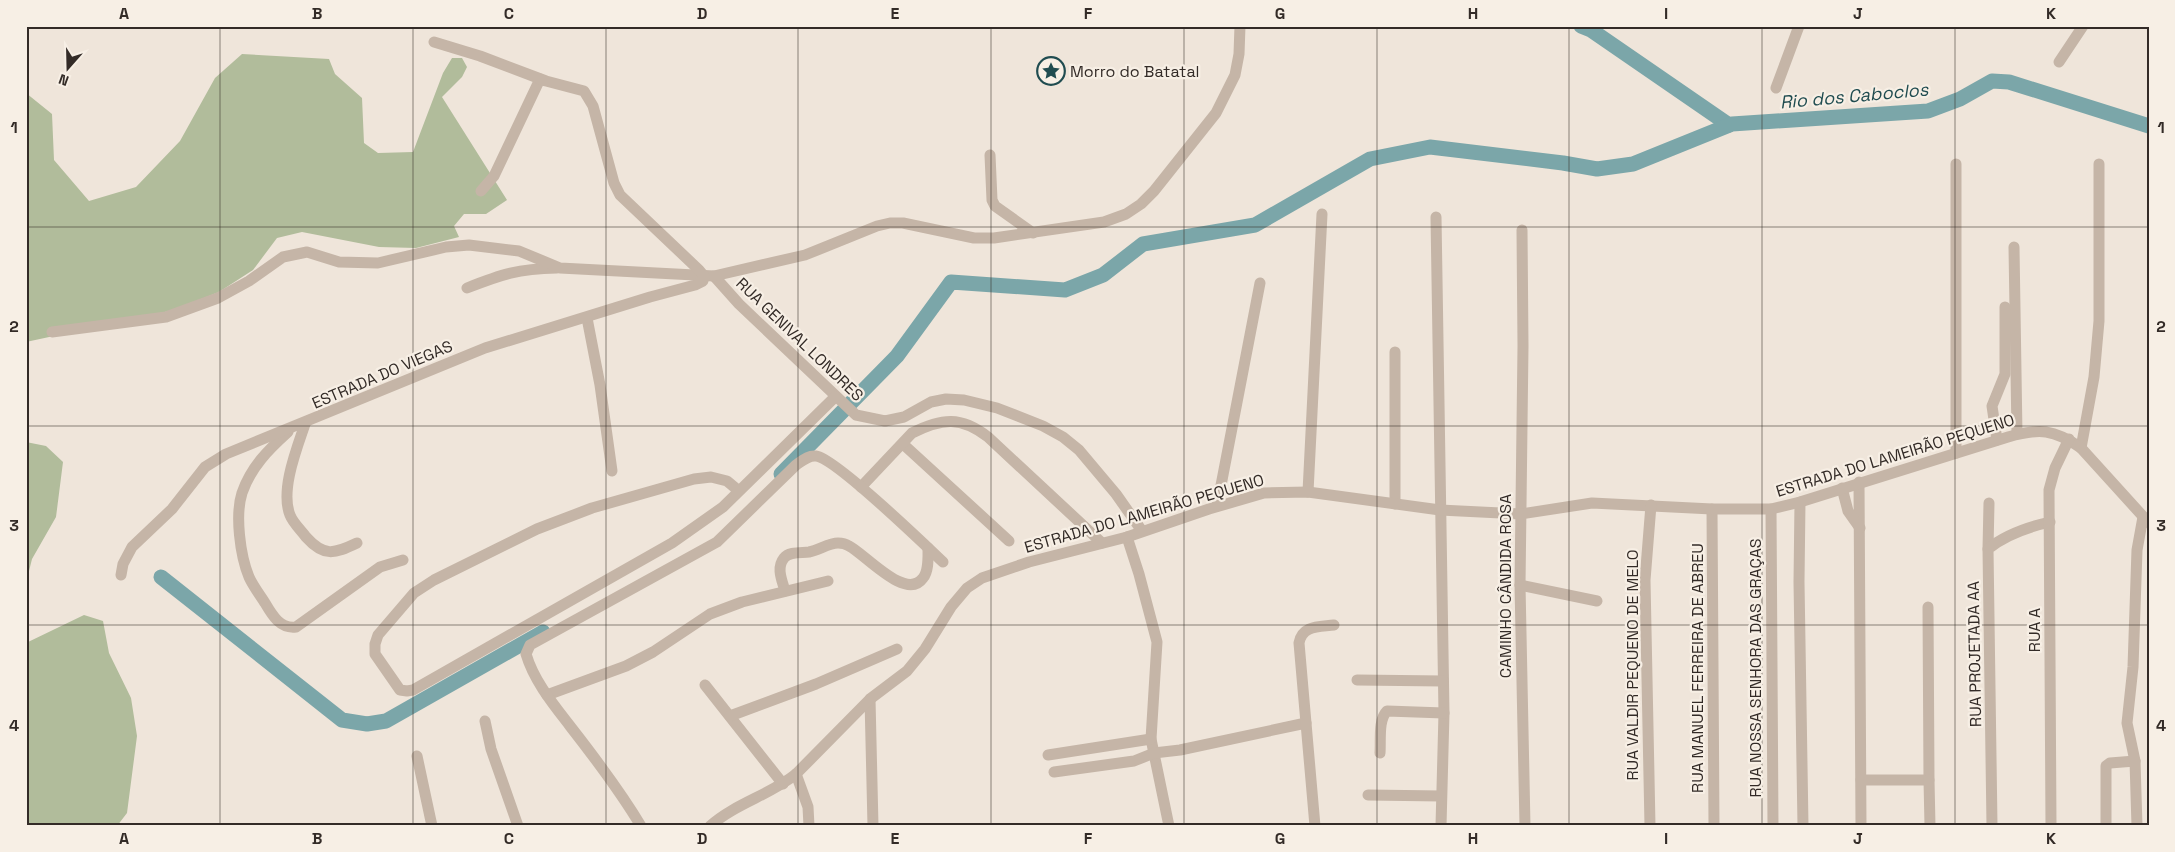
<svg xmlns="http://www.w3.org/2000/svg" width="2175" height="852" font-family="'Space Grotesk',sans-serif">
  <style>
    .green { fill: #b1bc9b }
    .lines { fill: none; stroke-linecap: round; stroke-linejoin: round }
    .river { stroke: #7ba6a9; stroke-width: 15 }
    .minor { stroke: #c5b5a7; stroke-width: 11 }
    .grid { fill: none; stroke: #332b27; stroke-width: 1; stroke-opacity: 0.55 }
    .labels { text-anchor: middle; stroke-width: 4.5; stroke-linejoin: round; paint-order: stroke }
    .poi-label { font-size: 16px; fill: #332b27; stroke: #f7efe5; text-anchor: start }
    .street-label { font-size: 16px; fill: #332b27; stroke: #f7efe5 }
    .water-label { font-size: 18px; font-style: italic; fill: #204c50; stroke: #f7efe5 }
    .neatline { fill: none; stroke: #332b27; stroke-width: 2 }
    .grid-label { font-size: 16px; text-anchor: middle; font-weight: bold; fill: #332b27 }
  </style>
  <rect width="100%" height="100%" fill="#efe5da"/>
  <g class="green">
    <path d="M242,54L329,59L335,74L362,98L364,143L378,153L413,152L443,73L452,58H462L467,67L462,77L442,97L507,200L486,214H464L454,226L459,237L416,248L379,247L302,232L277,238L253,270L219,292L174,310L26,342V93L52,114L54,160L89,201L136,187L180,141L215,78Z"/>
    <path d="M26,442L46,446L63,462L56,517L32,559L26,583Z"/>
    <path d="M84,615L103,621L109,653L131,698L137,736L127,813L117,826H26V643Z"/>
  </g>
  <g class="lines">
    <g class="river">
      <path d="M1581,26L1591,30L1729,125"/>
      <path d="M781,474L897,356L951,282L1065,290L1103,275L1143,244L1255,225L1370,159L1430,147L1563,163L1597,169L1633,164L1732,124L1928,111L1960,99L1992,81L2009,82L2149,126"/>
      <path d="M161,577L342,720L367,724L386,721L543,632"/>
    </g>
    <g class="minor">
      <path d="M2059,62L2083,26"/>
      <path d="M1776,88L1799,26"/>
      <path d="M990,155L992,200L995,206L1033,233"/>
      <path d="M1956,164V453"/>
      <path d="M481,191L494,176L540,79"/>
      <path d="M1436,217L1444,713L1441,826"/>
      <path d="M1522,230L1523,346L1520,585L1525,826"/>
      <path d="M2014,247L2017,434"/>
      <path d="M714,276L739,304L856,415L885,421L904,417L931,402L946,399L964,400L997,408L1043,426L1063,437L1079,450L1116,494L1142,531"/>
      <path d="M467,288C502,274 518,269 557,268"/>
      <path d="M587,318L600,385L612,471"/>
      <path d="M52,332L166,317L218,298L249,281L283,257L307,252L339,262L378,263L446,247L469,245L519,251L560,268L714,276L805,255L877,226L890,223H903L974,238H994L1104,222L1126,214L1141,204L1154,191L1216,113L1235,75L1239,54L1240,26"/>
      <path d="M305,424C297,448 280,490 290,515C293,523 301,530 306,537C324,557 334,554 357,543"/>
      <path d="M288,432C268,450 251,467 242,493C235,515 240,555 249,577C253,586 260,595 265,603C272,615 280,629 296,627L380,567L403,560"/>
      <path d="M1997,440L1992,406L2005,374V307"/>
      <path d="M903,444L1009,541"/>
      <path d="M2081,448L2094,377L2099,321V164"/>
      <path d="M1859,482L1861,826"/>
      <path d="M861,487L912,433C942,418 961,416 988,437L1102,543"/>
      <path d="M1842,488L1848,511L1860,528"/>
      <path d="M739,491L727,481L711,477L694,479L592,508L537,529L434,580L414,593L378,635L375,644V654L400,690L407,691L413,690L672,543L723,507L835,397"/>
      <path d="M1308,492L1322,214"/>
      <path d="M1800,502L1799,582L1803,826"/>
      <path d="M1395,504V352"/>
      <path d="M1217,506L1260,283"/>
      <path d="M1712,509L1714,826"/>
      <path d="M1771,509L1773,826"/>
      <path d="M1127,537L1139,574L1157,642L1151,739L1169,826"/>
      <path d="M1988,549L1989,503"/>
      <path d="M121,575L123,564L132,547L172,509L205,467L226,454L485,348L650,297L695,285L703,281L704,276L699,270L620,195L614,183L593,106L584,91L546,81L480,56L434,42"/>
      <path d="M1520,585L1597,601"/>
      <path d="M785,591C782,580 776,568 784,558C789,551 802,553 809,552C819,550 829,543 838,543C842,543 846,544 849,546C864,553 906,602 923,578C929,571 928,557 928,548"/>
      <path d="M1357,680L1443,681"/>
      <path d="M705,685L783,784"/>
      <path d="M547,695L626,666L653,652L710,614L742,602L828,581"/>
      <path d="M870,699L873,826"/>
      <path d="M730,716L816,684L897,649"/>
      <path d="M485,721L491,749L518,826"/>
      <path d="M1380,753C1381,740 1378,720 1387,711L1444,713"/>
      <path d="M1048,755L1151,739"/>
      <path d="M417,756L432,826"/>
      <path d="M1054,772L1134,761L1154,753L1180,750L1306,723"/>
      <path d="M796,774L808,807L809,826"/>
      <path d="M1861,780H1929L1928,607"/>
      <path d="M1929,780L1930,826"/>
      <path d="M1368,795L1441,796"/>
      <path d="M641,826C620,791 595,758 570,726C553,704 534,681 526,654L530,645L717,542L796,465C802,461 808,455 816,456C835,458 924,544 943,562"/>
      <path d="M710,826C736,803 770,795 796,774L870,699L907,671L925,649L951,607L967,588L982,578L1029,562L1127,537L1209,509L1264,493L1308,492L1440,510L1521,514L1592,503L1712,509H1771L1800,502L2008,437C2039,428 2054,429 2081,448L2149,523"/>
      <path d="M1315,826L1299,643C1302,625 1319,627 1334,625"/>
      <path d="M1650,826L1645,580L1651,505"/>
      <path d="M1992,826L1988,549C2006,534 2028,527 2050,522"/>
      <path d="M2051,826L2049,490L2055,468L2069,439"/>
      <path d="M2106,826V766L2110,763L2135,761"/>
      <path d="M2137,826L2135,761L2127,723L2133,667L2137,550L2143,517"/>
    </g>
  </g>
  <path class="grid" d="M220,26V826M413,26V826M606,26V826M798,26V826M991,26V826M1184,26V826M1377,26V826M1569,26V826M1762,26V826M1955,26V826M26,227H2149M26,426H2149M26,625H2149"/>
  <defs>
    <symbol id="sight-ring" viewBox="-11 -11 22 22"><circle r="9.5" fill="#f7efe5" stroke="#204c50" stroke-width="1.5"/><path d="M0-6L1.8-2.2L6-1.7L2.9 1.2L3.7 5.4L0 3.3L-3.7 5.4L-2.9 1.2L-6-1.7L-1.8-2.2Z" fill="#204c50"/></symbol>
  </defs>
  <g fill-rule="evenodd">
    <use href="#sight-ring" x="1035" y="55" width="32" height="32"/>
  </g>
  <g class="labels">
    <g class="poi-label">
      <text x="1070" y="77">Morro do Batatal</text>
    </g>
    <g class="street-label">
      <text transform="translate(800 339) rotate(44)" y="6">RUA GENIVAL LONDRES</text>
      <text transform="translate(382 374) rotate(-23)" y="6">ESTRADA DO VIEGAS</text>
      <text transform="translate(1895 455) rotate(-17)" y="6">ESTRADA DO LAMEIRÃO PEQUENO</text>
      <text transform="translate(1144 513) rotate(-16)" y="6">ESTRADA DO LAMEIRÃO PEQUENO</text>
      <text transform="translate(1505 586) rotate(-90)" y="6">CAMINHO CÂNDIDA ROSA</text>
      <text transform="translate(2034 630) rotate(-90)" y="6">RUA A</text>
      <text transform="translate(1974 654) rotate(-91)" y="6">RUA PROJETADA AA</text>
      <text transform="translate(1632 665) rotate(-90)" y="6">RUA VALDIR PEQUENO DE MELO</text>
      <text transform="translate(1697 668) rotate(-90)" y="6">RUA MANUEL FERREIRA DE ABREU</text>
      <text transform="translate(1755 668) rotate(-90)" y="6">RUA NOSSA SENHORA DAS GRAÇAS</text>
    </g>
    <g class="water-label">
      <text transform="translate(1854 96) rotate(-5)" y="6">Rio dos Caboclos</text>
    </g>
  </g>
  <rect width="2175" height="852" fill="none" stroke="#f7efe5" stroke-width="55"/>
  <g transform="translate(68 68) rotate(200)" stroke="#f7efe5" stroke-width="4" paint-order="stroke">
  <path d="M0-4L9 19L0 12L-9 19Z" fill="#332b27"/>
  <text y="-8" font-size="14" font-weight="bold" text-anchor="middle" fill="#332b27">N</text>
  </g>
  <rect x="28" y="28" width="2120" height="796" class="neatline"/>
  <g class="grid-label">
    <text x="124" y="19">A</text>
    <text x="317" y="19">B</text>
    <text x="509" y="19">C</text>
    <text x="702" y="19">D</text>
    <text x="895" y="19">E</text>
    <text x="1088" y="19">F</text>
    <text x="1280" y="19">G</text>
    <text x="1473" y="19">H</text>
    <text x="1666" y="19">I</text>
    <text x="1858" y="19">J</text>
    <text x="2051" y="19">K</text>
    <text x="14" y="133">1</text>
    <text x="2161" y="133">1</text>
    <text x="14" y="332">2</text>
    <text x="2161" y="332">2</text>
    <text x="14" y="531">3</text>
    <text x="2161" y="531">3</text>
    <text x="14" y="731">4</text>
    <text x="2161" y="731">4</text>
    <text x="124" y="844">A</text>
    <text x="317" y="844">B</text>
    <text x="509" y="844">C</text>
    <text x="702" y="844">D</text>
    <text x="895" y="844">E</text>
    <text x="1088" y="844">F</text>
    <text x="1280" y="844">G</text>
    <text x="1473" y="844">H</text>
    <text x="1666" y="844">I</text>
    <text x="1858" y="844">J</text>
    <text x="2051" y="844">K</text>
  </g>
</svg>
